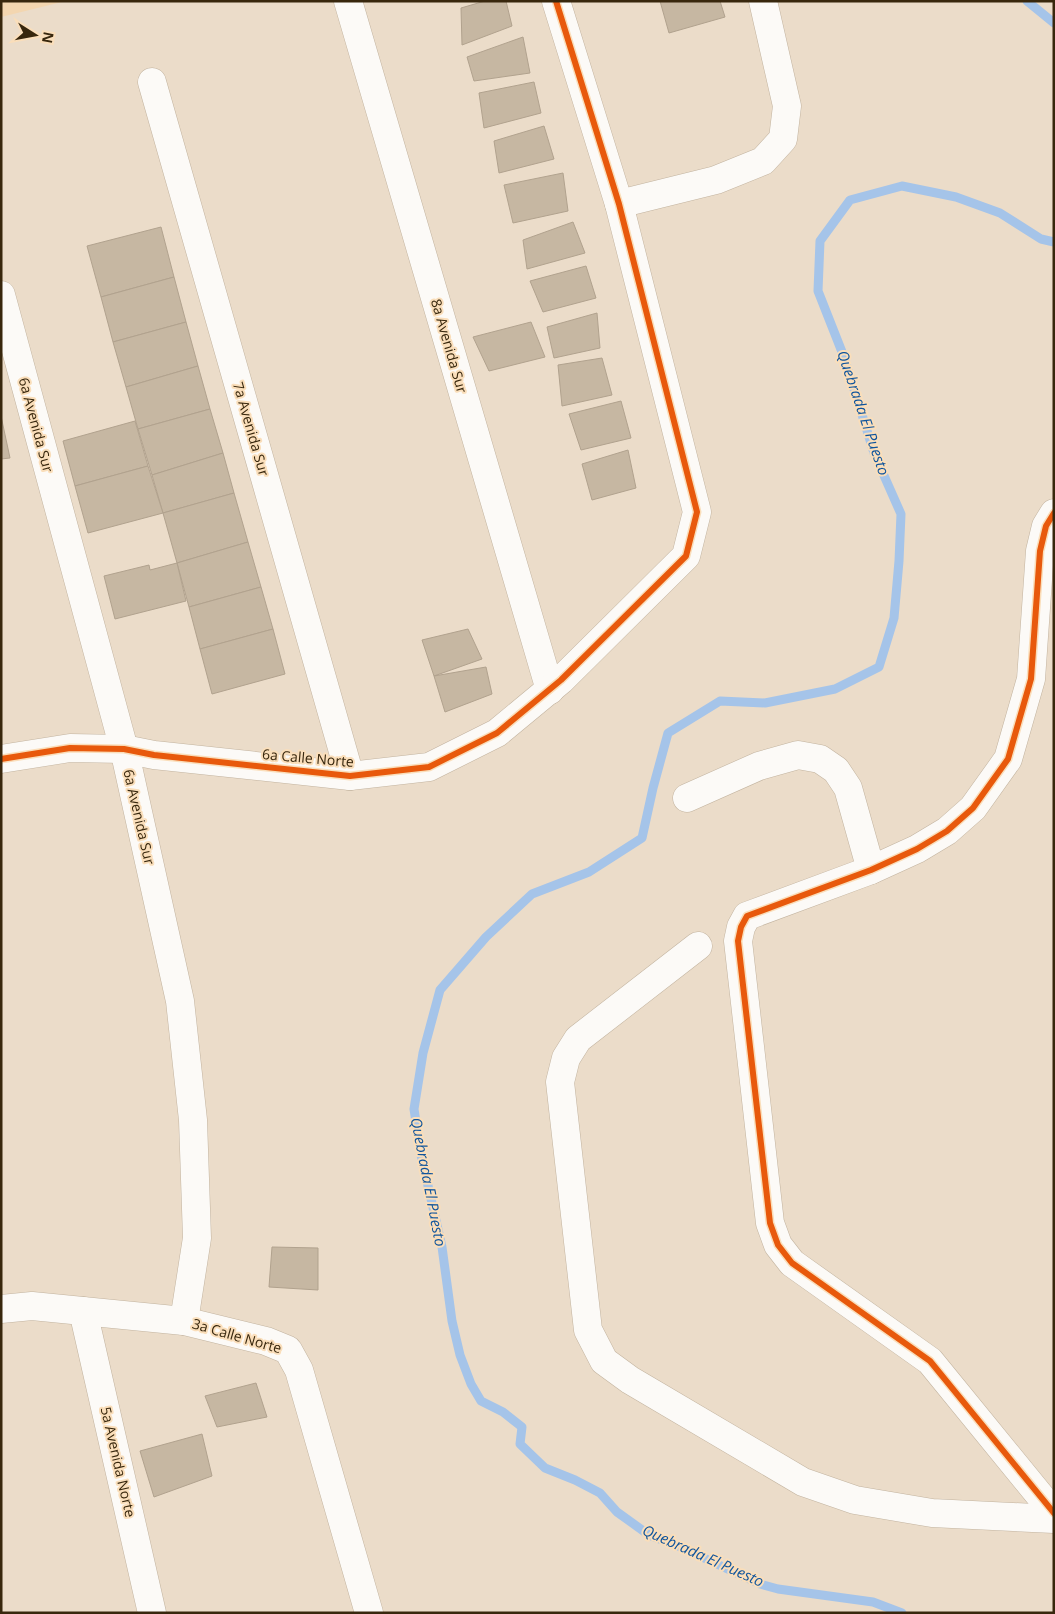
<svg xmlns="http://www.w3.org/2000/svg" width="1055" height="1614" font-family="'Open Sans',sans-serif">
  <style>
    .built { fill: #f3d6b0 }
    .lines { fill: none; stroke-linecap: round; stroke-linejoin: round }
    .stream { stroke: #a5c4e9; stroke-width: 9 }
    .building { fill: #c6b7a2; stroke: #b1a28e }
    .minor-casing { stroke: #c2b39f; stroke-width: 29 }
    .minor { stroke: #fcfaf7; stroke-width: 28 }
    .cycleway-casing { stroke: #fadeba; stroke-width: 9 }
    .cycleway { stroke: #e8590c; stroke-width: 6 }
    .labels { text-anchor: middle; stroke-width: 4; stroke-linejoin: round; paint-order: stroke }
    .street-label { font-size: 14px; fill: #38270d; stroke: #fadeba }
    .water-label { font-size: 15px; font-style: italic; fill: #0f549c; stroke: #fadeba }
  </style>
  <rect width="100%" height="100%" fill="#ebdcc9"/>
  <path class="built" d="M1,1H66L1,17Z"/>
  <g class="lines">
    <g class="stream">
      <path d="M1027,1L1054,23"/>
      <path d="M902,1613L873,1602L778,1589L760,1584L678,1546L649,1535L617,1512L600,1493L575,1480L545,1468L520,1444L522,1427L503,1412L481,1401L471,1384L460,1355L452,1321L442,1247L421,1155L414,1109L423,1053L440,990L486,937L532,894L589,872L642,838L653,788L668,733L720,701L765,703L835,689L879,667L894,618L899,561L901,514L874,453L844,357L818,291L820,241L850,200L902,186L956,197L1000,213L1041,239L1054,242"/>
    </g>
  </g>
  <g class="building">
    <path d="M485,1H506L512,26L462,45L461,8Z"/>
    <path d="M660,1H720L725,17L669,33Z"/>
    <path d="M523,37L530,73L474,81L467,57Z"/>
    <path d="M534,82L541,113L484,128L479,93Z"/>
    <path d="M544,126L554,159L499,173L494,141Z"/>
    <path d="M563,173L568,211L513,223L504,185Z"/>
    <path d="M573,222L585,253L527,269L523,240Z"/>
    <path d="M161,227L174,277L101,297L87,246Z"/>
    <path d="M586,266L596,298L543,312L530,281Z"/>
    <path d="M174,277L186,322L113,342L101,297Z"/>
    <path d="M597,313L600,348L554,358L547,327Z"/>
    <path d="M186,322L198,366L126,387L113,342Z"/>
    <path d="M531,322L545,357L489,371L473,337Z"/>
    <path d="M602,358L612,395L562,406L558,365Z"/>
    <path d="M198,366L210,409L138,429L126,387Z"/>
    <path d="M621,401L631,438L581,450L569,414Z"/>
    <path d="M210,409L223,453L152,475L138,429Z"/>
    <path d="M1,416L10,458L1,459Z"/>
    <path d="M135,421L148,466L75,486L63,441Z"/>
    <path d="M628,450L636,488L592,500L582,464Z"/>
    <path d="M223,453L234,493L163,513L152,475Z"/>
    <path d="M148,466L163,513L88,533L75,486Z"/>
    <path d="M234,493L248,542L177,563L163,513Z"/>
    <path d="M248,542L261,587L189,607L177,563Z"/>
    <path d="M177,563L186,601L115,619L104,576L149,565L150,570Z"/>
    <path d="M261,587L273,629L200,649L189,607Z"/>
    <path d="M273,629L285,674L212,694L200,649Z"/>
    <path d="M468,629L482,659L434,676L422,640Z"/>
    <path d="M486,667L492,694L445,712L434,676Z"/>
    <path d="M272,1247L318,1248V1290L269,1287Z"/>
    <path d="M256,1383L267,1417L217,1427L205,1396Z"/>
    <path d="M202,1434L212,1476L154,1497L140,1451Z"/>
  </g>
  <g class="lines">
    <defs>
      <g id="minor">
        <path d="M348,1L550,690"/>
        <path d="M152,82L350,776"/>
        <path d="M619,204L716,180L763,161L783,139L787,106L763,1"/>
        <path d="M1,295L124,749L180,1001L193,1120L197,1238L184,1321"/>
        <path d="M1054,513L1046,526L1040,551L1031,679L1008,759L973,808L947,831L917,849L871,870L747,916L741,927L738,941L770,1223L778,1245L792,1263L930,1361L1054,1513"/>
        <path d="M1,759L70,748L124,749L154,755L350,776L429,767L497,733L561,680L686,556L697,512L619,204L556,1"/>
        <path d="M687,798L759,766L798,755L820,759L836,770L848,788L871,870"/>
        <path d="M698,946L578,1039L566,1058L560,1082L588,1330L604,1361L630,1380L803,1482L855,1500L932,1513L1054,1519"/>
        <path d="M1,1309L32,1306L184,1321L266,1341L288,1350L299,1370L369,1613"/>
        <path d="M83,1311L152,1613"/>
      </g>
    </defs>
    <use href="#minor" class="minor-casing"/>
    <use href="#minor" class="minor"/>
    <defs>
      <g id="cycleway">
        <path d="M1054,513L1046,526L1040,551L1031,679L1008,759L973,808L947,831L917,849L871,870L747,916L741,927L738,941L770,1223L778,1245L792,1263L930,1361L1054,1513"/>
        <path d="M1,759L70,748L124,749L154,755L350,776L429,767L497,733L561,680L686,556L697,512L619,204L556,1"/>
      </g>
    </defs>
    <use href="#cycleway" class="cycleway-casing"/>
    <use href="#cycleway" class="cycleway"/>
  </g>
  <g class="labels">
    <g class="street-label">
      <text transform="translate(449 346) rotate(74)" y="5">8a Avenida Sur</text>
      <text transform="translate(36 425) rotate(75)" y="5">6a Avenida Sur</text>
      <text transform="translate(251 429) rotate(74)" y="5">7a Avenida Sur</text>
      <text transform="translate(308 758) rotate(5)" y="5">6a Calle Norte</text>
      <text transform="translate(139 817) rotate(77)" y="5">6a Avenida Sur</text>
      <text transform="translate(237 1336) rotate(16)" y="5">3a Calle Norte</text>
      <text transform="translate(118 1462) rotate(77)" y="5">5a Avenida Norte</text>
    </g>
    <g class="water-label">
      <text transform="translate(863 413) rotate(71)" y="5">Quebrada El Puesto</text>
      <text transform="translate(428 1182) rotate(79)" y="5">Quebrada El Puesto</text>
      <text transform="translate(703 1556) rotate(24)" y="5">Quebrada El Puesto</text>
    </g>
  </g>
  <rect width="1055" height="1614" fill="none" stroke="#38270d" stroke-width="5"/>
  <g transform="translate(35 35) rotate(101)" stroke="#fadeba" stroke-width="4" paint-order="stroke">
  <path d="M0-4L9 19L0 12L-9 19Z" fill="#38270d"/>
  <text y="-8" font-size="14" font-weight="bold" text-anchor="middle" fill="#38270d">N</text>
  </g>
</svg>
